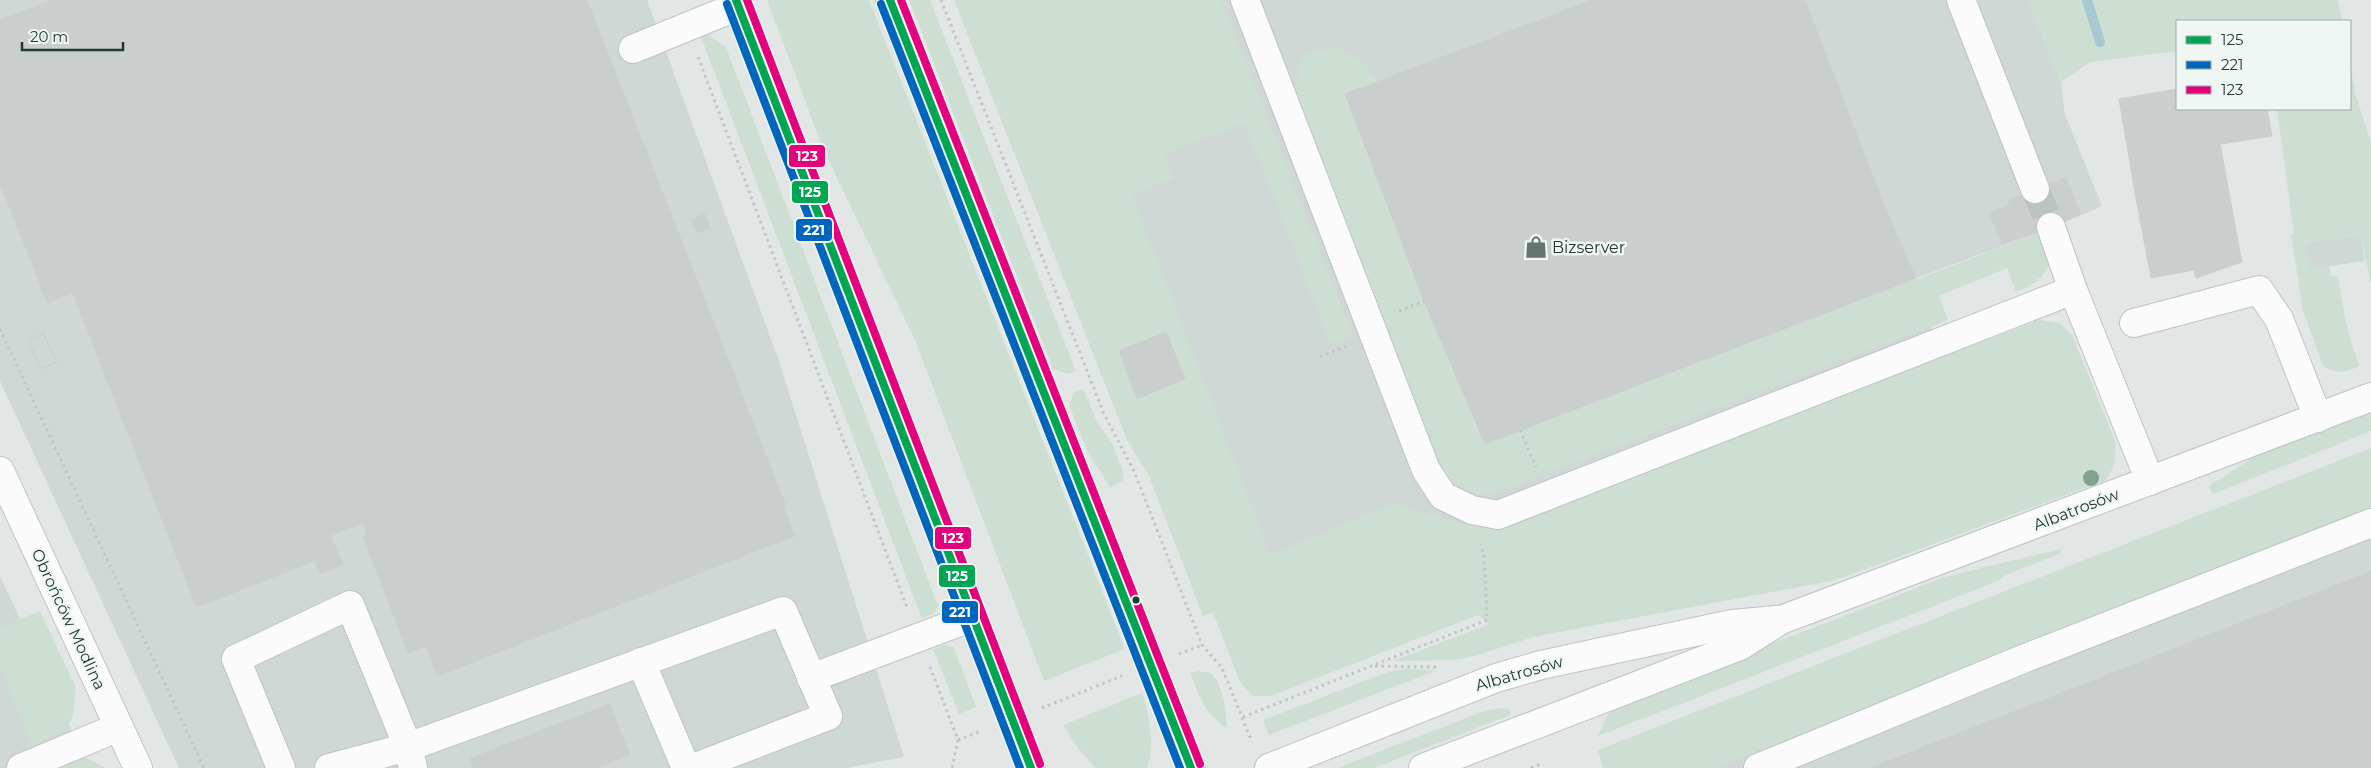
<svg xmlns="http://www.w3.org/2000/svg" width="2371" height="768" font-family="Montserrat,sans-serif">
  <style>
    .built { fill: #d0d8d5 }
    .green { fill: #cddfd3 }
    .lines { fill: none; stroke-linecap: round; stroke-linejoin: round }
    .stream { stroke: #a6c9d2; stroke-width: 10 }
    .building { fill: #cacecd; stroke: #cbd0ce }
    .minor-tunnel { stroke: #bcc4c2; stroke-width: 28; stroke-dasharray: 28 14; stroke-linecap: butt }
    .minor-casing { stroke: #bfc4c2; stroke-width: 30 }
    .major-casing { stroke: #bcc3c1; stroke-width: 30 }
    .path { stroke: #bfc7c5; stroke-width: 3; stroke-dasharray: 2.5 4; stroke-linecap: butt }
    .minor { stroke: #fbfbfb; stroke-width: 28 }
    .major { stroke: #ced3d2; stroke-width: 28 }
    .bus-1-casing { stroke: #f0f6f4; stroke-width: 11 }
    .bus-2-casing { stroke: #f0f6f4; stroke-width: 11 }
    .bus-3-casing { stroke: #f0f6f4; stroke-width: 11 }
    .bus-1 { stroke: #00a651; stroke-width: 8 }
    .bus-2 { stroke: #0065bd; stroke-width: 8 }
    .bus-3 { stroke: #e5007d; stroke-width: 8 }
    .tree { fill: #80a391 }
    .bus-dot { fill: #223834; stroke: #f0f6f4; stroke-width: 2 }
    .labels { text-anchor: middle; stroke-width: 5; stroke-linejoin: round; paint-order: stroke }
    .poi-label { font-size: 16px; fill: #223834; stroke: #f0f6f4; text-anchor: start }
    .street-label { font-size: 16px; fill: #223834; stroke: #f0f6f4 }
    .line-badge { stroke: #f0f6f4; stroke-width: 2 }
    .badge-label { font-size: 14px; text-anchor: middle; font-weight: bold; fill: #fff }
  </style>
  <rect width="100%" height="100%" fill="#e2e7e5"/>
  <g class="built">
    <path d="M0,0H647L779,361L904,757L846,768H179L0,381Z"/>
    <path d="M1049,0H2028L2061,82L2065,115L2102,206L2052,228L1916,278L1936,344L1949,376L1484,557L1266,563Z"/>
    <path d="M2361,235L2365,261L2309,269L2305,243Z"/>
    <path d="M2371,495V768H1690Z"/>
    <path d="M0,576L89,768H0Z"/>
  </g>
  <g class="green">
    <path d="M767,0H869L1125,649L1044,681L915,340L824,151Z"/>
    <path d="M909,0H930L1076,371L1068,374L1053,369Z"/>
    <path d="M954,0H1221L1353,336L1331,344L1245,123L1164,154L1173,178L1132,195L1270,555L1393,504L1485,529L2040,320L2059,323L2072,335L2116,443L2114,466L2106,480L1836,580L1533,637L1475,656L1454,660L1393,661L1489,624L1478,615L1271,696H1253L1240,682L1213,612L1203,616L1149,476L1127,440Z"/>
    <path d="M2028,0H2338L2342,21H2177V51L2090,62L2061,82Z"/>
    <path d="M700,34L709,35L726,47L938,606L934,613L922,619Z"/>
    <path d="M1338,46L1363,62L1377,81L1345,94L1424,301L1485,444L2038,233L2049,264C2042,280 2033,285 2016,292L2007,268L1939,296L1948,320L1489,495L1465,492L1444,476L1294,86L1304,55Z"/>
    <path d="M2350,63L2355,93L2371,143V284L2361,235L2305,243L2309,268L2329,266L2331,276H2338C2343,307 2347,336 2360,366C2346,372 2337,375 2323,366L2303,311L2291,235L2294,234L2277,109H2350Z"/>
    <path d="M1083,389L1097,422L1112,443L1124,474L1123,480L1110,487L1088,453L1069,405L1074,392Z"/>
    <path d="M2371,413V431L2213,494L2209,486L2254,457Z"/>
    <path d="M2371,448V508L1716,768H1603L1598,750Z"/>
    <path d="M2060,549L2062,553L2006,575L1998,581L1598,736L1607,716L1620,702L1945,577Z"/>
    <path d="M40,611L76,688L73,716L66,729L32,745L0,665V628Z"/>
    <path d="M944,645L954,648L976,707L959,714L933,649Z"/>
    <path d="M1408,668L1435,671L1269,735L1263,720L1385,673Z"/>
    <path d="M1199,671L1211,673C1224,687 1226,710 1227,728C1206,715 1199,696 1190,673Z"/>
    <path d="M1142,693C1150,717 1155,744 1147,768H1096L1078,748L1063,725Z"/>
    <path d="M1502,708L1510,710V715L1374,768H1337L1484,711Z"/>
    <path d="M80,758H86L106,768H49Z"/>
  </g>
  <g class="lines">
    <path class="stream" d="M2087,0L2100,42"/>
  </g>
  <g class="building">
    <path d="M52,0H187L259,183L35,271L0,184V20Z"/>
    <path d="M187,0H587L786,506L698,541L709,569L680,581L668,551L408,653L363,536L367,534L363,523L307,545L314,560L311,562L200,606H196L60,261L260,183Z"/>
    <path d="M1592,0H1805L1884,205L1916,278L1485,444L1424,301L1345,94Z"/>
    <path d="M2177,89V109H2214L2228,187L2137,204L2119,99Z"/>
    <path d="M2214,109H2267L2272,136L2221,144Z"/>
    <path d="M2066,177L2081,214L2027,236L2014,203L2010,204L2008,200Z"/>
    <path d="M2228,187L2242,262L2196,278L2194,270L2151,278L2137,204Z"/>
    <path d="M2014,203L2027,235L2002,244L1989,213Z"/>
    <path d="M705,214L710,228L697,233L691,220Z"/>
    <path d="M60,261L72,293L47,303L35,271Z"/>
    <path d="M1166,332L1185,379L1137,399L1119,351Z"/>
    <path d="M44,333L50,347L43,334L28,341L41,368L57,362L50,347L57,362L41,369L28,341Z"/>
    <path d="M784,508L795,536L709,569L698,541Z"/>
    <path d="M331,536L343,565L320,574L308,545Z"/>
    <path d="M668,551L680,581L438,676L426,646Z"/>
    <path d="M2371,571V768H1870L2204,637Z"/>
    <path d="M610,704L630,755L596,768H473L470,758Z"/>
  </g>
  <g class="lines">
    <path class="minor-tunnel" d="M2035,189L2051,227"/>
    <defs>
      <g id="minor">
        <path d="M1245,0L1426,470L1443,496L1472,510L1498,515L2073,290L2150,481"/>
        <path d="M1961,0L2035,189"/>
        <path d="M633,49L738,6"/>
        <path d="M2051,227L2073,290"/>
        <path d="M2134,323L2259,290L2279,319L2318,418"/>
        <path d="M0,471L138,768"/>
        <path d="M641,662L686,768"/>
        <path d="M811,678L973,617"/>
        <path d="M21,768L119,727"/>
        <path d="M281,768L236,659L350,605L408,747L329,768"/>
        <path d="M413,768L408,747L783,611L828,716L693,768"/>
        <path d="M1269,768L1496,678L1541,665L1704,630L1732,624L1777,620"/>
        <path d="M1423,768L1740,646L1781,620L2371,397"/>
        <path d="M1758,768L2018,661L2371,523"/>
      </g>
      <g id="major">
        <path d="M736,0L1031,768"/>
        <path d="M890,0L1191,768"/>
      </g>
    </defs>
    <use href="#minor" class="minor-casing"/>
    <use href="#major" class="major-casing"/>
    <g class="path">
      <path d="M941,0L1104,414L1134,471L1202,645L1222,668L1252,742"/>
      <path d="M698,57L908,610"/>
      <path d="M1399,311L1424,301"/>
      <path d="M0,329L204,768"/>
      <path d="M1320,357L1346,346"/>
      <path d="M1520,430L1536,467"/>
      <path d="M1179,654L1202,645"/>
      <path d="M1375,666L1436,667"/>
      <path d="M930,667L958,740L952,768"/>
      <path d="M1042,708L1122,676"/>
      <path d="M1243,717L1487,620L1484,557L1481,544"/>
      <path d="M958,740L982,731"/>
      <path d="M1531,768L1543,763"/>
    </g>
    <use href="#minor" class="minor"/>
    <use href="#major" class="major"/>
    <defs>
      <g id="bus-1">
        <path d="M736,0L1031,768"/>
        <path d="M890,0L1191,768"/>
      </g>
      <g id="bus-2">
        <path d="M727,4L1020,768"/>
        <path d="M881,4L1180,768"/>
      </g>
      <g id="bus-3">
        <path d="M747,0L1040,764"/>
        <path d="M901,0L1200,764"/>
      </g>
    </defs>
    <use href="#bus-1" class="bus-1-casing"/>
    <use href="#bus-2" class="bus-2-casing"/>
    <use href="#bus-3" class="bus-3-casing"/>
    <use href="#bus-1" class="bus-1"/>
    <use href="#bus-2" class="bus-2"/>
    <use href="#bus-3" class="bus-3"/>
  </g>
  <circle class="tree" cx="2091" cy="478" r="8"/>
  <defs>
    <symbol id="shop-bare" viewBox="-9 -9 18 18"><path d="M-5-2.5h2.3a2.7 3.5 0 0 1 5.4 0H5L5.5 6h-11ZM-1.5-2.5h3a1.5 2.3 0 0 0-3 0Z" fill="#657572" stroke="#f0f6f4" stroke-width="2.5" paint-order="stroke"/></symbol>
  </defs>
  <g fill-rule="evenodd">
    <use href="#shop-bare" x="1520" y="231" width="32" height="32"/>
  </g>
  <circle class="bus-dot" cx="1136" cy="600" r="4.5"/>
  <g class="labels">
    <g class="poi-label">
      <text x="1552" y="253">Bizserver</text>
    </g>
    <g class="street-label">
      <text transform="translate(2076 509) rotate(-21)" y="6">Albatrosów</text>
      <text transform="translate(69 619) rotate(65)" y="6">Obrońców Modlina</text>
      <text transform="translate(1519 673) rotate(-16)" y="6">Albatrosów</text>
    </g>
  </g>
  <g class="line-badge">
    <rect x="788" y="144" width="38" height="24" rx="5" fill="#e5007d"/>
    <rect x="791" y="180" width="38" height="24" rx="5" fill="#00a651"/>
    <rect x="795" y="218" width="38" height="24" rx="5" fill="#0065bd"/>
    <rect x="934" y="526" width="38" height="24" rx="5" fill="#e5007d"/>
    <rect x="938" y="564" width="38" height="24" rx="5" fill="#00a651"/>
    <rect x="941" y="600" width="38" height="24" rx="5" fill="#0065bd"/>
  </g>
  <g class="badge-label">
    <text x="807" y="161">123</text>
    <text x="810" y="197">125</text>
    <text x="814" y="235">221</text>
    <text x="953" y="543">123</text>
    <text x="957" y="581">125</text>
    <text x="960" y="617">221</text>
  </g>
  <rect x="2176" y="20" width="175" height="90" fill="#f0f6f4" stroke="#9eaaa7"/>
  <rect x="2186" y="36" width="25" height="8" fill="#00a651" stroke="#9eaaa7"/>
  <text x="2221" y="45" font-size="15" fill="#223834">125</text>
  <rect x="2186" y="61" width="25" height="8" fill="#0065bd" stroke="#9eaaa7"/>
  <text x="2221" y="70" font-size="15" fill="#223834">221</text>
  <rect x="2186" y="86" width="25" height="8" fill="#e5007d" stroke="#9eaaa7"/>
  <text x="2221" y="95" font-size="15" fill="#223834">123</text>
  <path d="M22 42v8h101v-8" fill="none" stroke="#223834" stroke-width="2.5"/>
  <text x="30" y="42" font-size="15" fill="#223834" stroke="#f0f6f4" stroke-width="4" paint-order="stroke">20 m</text>
</svg>
